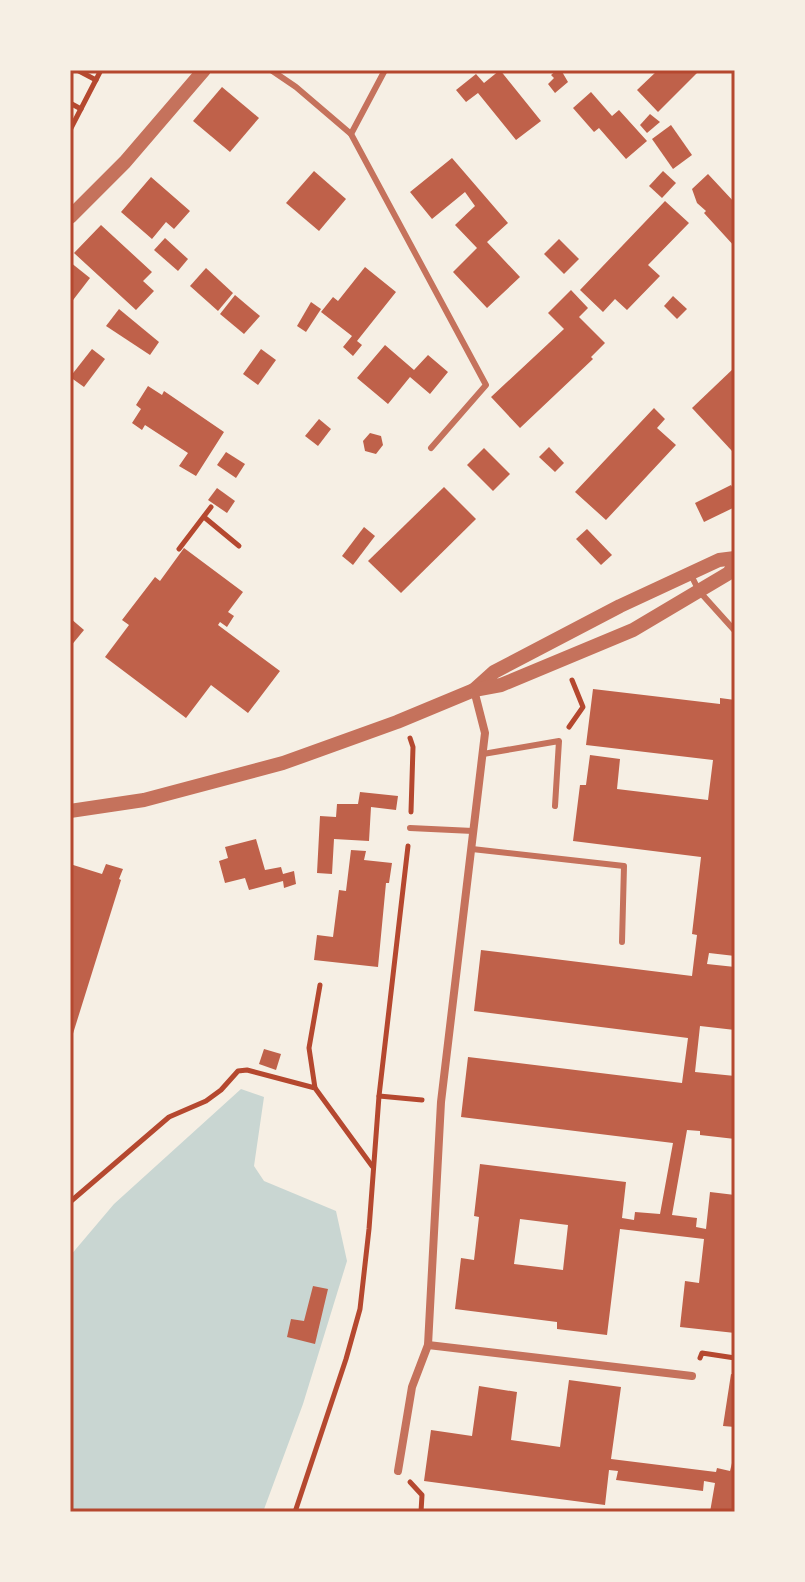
<svg xmlns="http://www.w3.org/2000/svg" width="805" height="1582" font-family="Rubik,sans-serif">
  <style>
    .water { fill: #c9d6d2 }
    .building { fill: #bf614a; fill-rule: evenodd }
    .lines { fill: none; stroke-linecap: round; stroke-linejoin: round }
    .path { stroke: #b5482f; stroke-width: 5 }
    .service { stroke: #c5725c; stroke-width: 6 }
    .minor { stroke: #c5725c; stroke-width: 8 }
    .tertiary { stroke: #c5725c; stroke-width: 14 }
    .neatline { fill: none; stroke: #b5482f; stroke-width: 3 }
  </style>
  <rect width="100%" height="100%" fill="#f6efe4"/>
  <path class="water" d="M241,1089L264,1097L254,1166L264,1181L336,1211L347,1261L303,1404L263,1512H70V1256L114,1204Z"/>
  <g class="building">
    <path d="M500,70L541,121L516,140L478,93L466,102L456,90L476,74L484,83Z"/>
    <path d="M557,70H561L568,82L555,93L548,84L554,78L551,75Z"/>
    <path d="M658,70H700L658,112L637,90Z"/>
    <path d="M222,87L259,118L230,152L193,121Z"/>
    <path d="M591,92L612,116L619,110L647,141L626,159L599,128L594,132L573,108Z"/>
    <path d="M650,114L660,122L647,133L640,125Z"/>
    <path d="M671,125L692,155L673,169L652,139Z"/>
    <path d="M452,158L508,223L487,242L520,277L487,308L453,272L477,248L455,225L475,206L465,192L432,219L410,192Z"/>
    <path d="M314,171L346,199L319,231L286,203Z"/>
    <path d="M663,171L676,183L662,198L649,186Z"/>
    <path d="M708,174L735,203V247L704,213L706,211L697,203L692,189Z"/>
    <path d="M151,177L190,211L174,229L166,222L152,239L121,212Z"/>
    <path d="M665,201L689,223L648,265L660,276L627,310L615,299L603,312L580,290Z"/>
    <path d="M101,225L152,272L143,281L154,291L136,310L74,253Z"/>
    <path d="M165,238L188,259L178,271L154,250Z"/>
    <path d="M559,239L579,259L564,274L544,254Z"/>
    <path d="M70,262L90,278L70,304Z"/>
    <path d="M365,267L396,292L357,341L362,345L353,356L343,347L352,336L321,312L333,297L338,301Z"/>
    <path d="M206,268L233,293L218,311L190,286Z"/>
    <path d="M571,290L588,308L579,317L605,343L591,357L593,359L520,428L491,397L564,329L548,313Z"/>
    <path d="M235,295L260,316L244,334L220,314Z"/>
    <path d="M673,296L687,309L677,319L664,306Z"/>
    <path d="M311,302L321,309L306,332L297,326Z"/>
    <path d="M119,309L159,342L150,355L106,326Z"/>
    <path d="M385,345L414,370L428,355L448,372L430,394L410,377L388,404L357,378Z"/>
    <path d="M92,349L105,359L84,387L70,377Z"/>
    <path d="M261,349L276,360L258,385L243,374Z"/>
    <path d="M735,367V448L732,451L692,408Z"/>
    <path d="M148,386L162,395L164,391L224,432L196,476L179,466L188,453L145,425L142,430L132,423L141,409L136,405Z"/>
    <path d="M654,408L665,419L657,428L676,445L606,520L575,492Z"/>
    <path d="M319,419L331,429L318,446L305,436Z"/>
    <path d="M370,433L381,436L383,445L376,454L365,451L363,441Z"/>
    <path d="M549,447L564,463L555,472L539,457Z"/>
    <path d="M484,448L510,474L493,491L467,465Z"/>
    <path d="M226,452L245,464L236,478L217,465Z"/>
    <path d="M731,485L735,492V507L704,522L695,503Z"/>
    <path d="M444,487L476,519L401,593L368,561Z"/>
    <path d="M217,488L235,501L227,513L208,500Z"/>
    <path d="M364,527L375,536L353,565L342,556Z"/>
    <path d="M587,529L612,555L601,565L576,539Z"/>
    <path d="M184,548L243,592L228,612L234,616L227,627L220,622L218,625L280,671L248,713L211,685L186,718L105,657L129,625L122,620L155,577L160,581Z"/>
    <path d="M70,618L84,630L70,647Z"/>
    <path d="M593,689L720,704V698L735,700V956L709,953L707,964L735,967V1030L700,1026L695,1072L735,1076V1139L700,1135V1131L687,1130L672,1215L697,1218L696,1227L706,1229L710,1192L735,1195V1333L680,1327L685,1281L699,1283L704,1239L620,1229L607,1335L557,1329V1322L455,1309L461,1258L474,1260L479,1217L474,1216L480,1164L626,1182L622,1218L634,1220L635,1212L660,1214L673,1143L461,1117L468,1057L682,1083L688,1038L474,1011L481,950L692,976L697,935L692,934L701,857L573,841L580,785H586L590,755L620,759L617,789L708,800L713,760L586,745ZM520,1219L568,1225L563,1270L514,1264Z"/>
    <path d="M360,792L398,796L396,810L371,807L369,841L334,839L332,874L317,873L320,816L336,817L337,804H358Z"/>
    <path d="M256,839L265,870L281,867L283,874L294,871L296,884L284,888L283,881L249,890L245,878L225,883L219,861L228,858L225,847Z"/>
    <path d="M351,850L366,851L364,860L392,863L389,883H386L378,967L314,960L317,935L333,937L339,890L346,891Z"/>
    <path d="M70,864L102,874L106,864L123,869L119,879L121,880L71,1040Z"/>
    <path d="M264,1049L281,1054L276,1070L259,1064Z"/>
    <path d="M313,1286L328,1289L315,1344L287,1337L291,1319L304,1321Z"/>
    <path d="M731,1374L735,1375V1427L723,1426Z"/>
    <path d="M569,1380L621,1387L611,1459L716,1472L717,1468L730,1471L735,1451V1512H710L715,1483L704,1481L703,1491L616,1480L618,1471L609,1470L605,1505L424,1481L431,1430L472,1436L479,1386L517,1392L511,1440L560,1447Z"/>
  </g>
  <g class="lines">
    <g class="path">
      <path d="M77,70L96,80"/>
      <path d="M70,103L81,109"/>
      <path d="M70,130L101,70"/>
      <path d="M204,517L239,546"/>
      <path d="M179,549L211,507"/>
      <path d="M569,727L583,707L572,680"/>
      <path d="M410,738L413,747L411,812"/>
      <path d="M315,1088L309,1048L320,985"/>
      <path d="M379,1096L422,1100"/>
      <path d="M70,1202L169,1117L206,1101L221,1090L238,1071L247,1070L315,1088L372,1166"/>
      <path d="M700,1358L702,1353L735,1358"/>
      <path d="M410,1482L422,1495L421,1512"/>
      <path d="M295,1512L346,1359L360,1309L369,1229L379,1096L408,846"/>
    </g>
    <g class="service">
      <path d="M271,70L296,87L351,134L486,385L431,448"/>
      <path d="M351,134L385,70"/>
      <path d="M691,575L699,591L735,631"/>
      <path d="M483,754L559,741L555,806"/>
      <path d="M410,828L473,831"/>
      <path d="M472,849L624,866L622,942"/>
    </g>
    <g class="minor">
      <path d="M428,1345L692,1376"/>
      <path d="M398,1471L412,1387L428,1345L441,1102L485,733L474,690"/>
    </g>
    <g class="tertiary">
      <path d="M70,217L125,162L204,70"/>
      <path d="M474,690L494,672L620,606L719,560L735,558"/>
      <path d="M70,811L144,800L283,763L397,722L474,690L501,685L633,630L729,573L735,563"/>
    </g>
  </g>
  <rect width="805" height="1582" fill="none" stroke="#f6efe4" stroke-width="144"/>
  <rect x="72" y="72" width="661" height="1438" class="neatline"/>
</svg>
